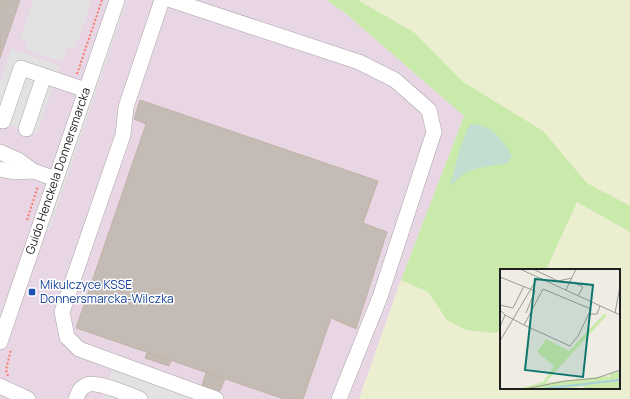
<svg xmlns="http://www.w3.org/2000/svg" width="630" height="399" font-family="Manrope,sans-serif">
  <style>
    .industrial { fill: #e9d6e5 }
    .farmland { fill: #eceed0 }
    .grass { fill: #c9eaaa }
    .wetland { fill: #c1ded1 }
    .parking { fill: #e2e2e2 }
    .building { fill: #c4bcb4; stroke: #c1b3a7 }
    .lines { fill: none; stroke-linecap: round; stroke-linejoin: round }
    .minor-casing { stroke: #a5a5a5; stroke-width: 16 }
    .path { stroke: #fa7b6a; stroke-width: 2; stroke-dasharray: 2 2; stroke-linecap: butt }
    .minor { stroke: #fff; stroke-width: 15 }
    .transit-dot { fill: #1a4fb4; stroke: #fff; stroke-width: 1.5 }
    .labels { text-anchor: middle; stroke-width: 3; stroke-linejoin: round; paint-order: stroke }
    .street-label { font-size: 12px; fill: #1e1e1e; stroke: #fff }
    .transit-label { font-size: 12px; fill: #164399; stroke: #fff; text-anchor: start }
    .inset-river { fill: none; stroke: #a4d0dd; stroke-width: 2 }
    .inset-road { fill: none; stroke: #9b9a95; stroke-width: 1 }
    .view { fill: #0f766e; fill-opacity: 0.15; stroke: #0f766e; stroke-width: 2 }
    .inset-edge { fill: none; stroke: #1e1e1e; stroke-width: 2 }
  </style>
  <rect width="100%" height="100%" fill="#efece4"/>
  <path class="industrial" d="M0,0H326L344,12L464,116L401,280L359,399H0Z"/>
  <g class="farmland">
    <path d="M358,0H630V206L587,183L543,131L462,81L415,33Z"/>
    <path d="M577,202L630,232V399H359L401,280L428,292L447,320L466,330L496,333L501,328V388H619V270H546Z"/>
  </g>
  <path class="grass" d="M326,0H358L415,33L462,81L543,131L587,183L630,206V232L577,202L546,270H501V328L496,333L466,330L447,320L428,292L401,280L464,116L344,12Z"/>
  <path class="wetland" d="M471,124C491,124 503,139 512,156L508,163C495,166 480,166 467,172C463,174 455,182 450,186L459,152L467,130Z"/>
  <g class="parking">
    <path d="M33,0H87L92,1L75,48L68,46L62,62L25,49L28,42L20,39Z"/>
    <path d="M123,0H127L50,228L41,236Z"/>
    <path d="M11,49L60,66L37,134L0,122V83Z"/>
    <path d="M114,371L192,399H103L110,375Z"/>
  </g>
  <g class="building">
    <path d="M0,0H20L0,58Z"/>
    <path d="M140,100L378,181L363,223L387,232L356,329L331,318L303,399H284L76,328L146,124L134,119Z"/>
    <path d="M147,353L171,361L169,366L145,358Z"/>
    <path d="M206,373L225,379L220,391L202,385Z"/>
  </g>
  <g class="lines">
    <defs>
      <g id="minor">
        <path d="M162,0L126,107L123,135L62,312L67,337L79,349L216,399"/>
        <path d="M171,0L359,62L395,80L429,110L434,132L380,297L339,399"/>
        <path d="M3,121L21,68L86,90"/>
        <path d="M26,129L44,76"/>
        <path d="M0,152L18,160L33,171L56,179"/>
        <path d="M0,169L15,172L33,171"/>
        <path d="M0,342L117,0"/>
        <path d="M0,386L28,399"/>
        <path d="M76,399C78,394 80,388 85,386C94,379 129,395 140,399"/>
      </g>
    </defs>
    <use href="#minor" class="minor-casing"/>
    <g class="path">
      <path d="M77,74L102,0"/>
      <path d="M27,220L38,186"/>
      <path d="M8,376L6,370L11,349"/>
    </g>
    <use href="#minor" class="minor"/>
  </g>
  <rect class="transit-dot" x="28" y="288" width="8" height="8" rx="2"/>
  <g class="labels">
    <g class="street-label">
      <text transform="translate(58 171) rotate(-71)" y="4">Guido Henckela Donnersmarcka</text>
    </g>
    <g class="transit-label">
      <text x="40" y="289">Mikulczyce KSSE<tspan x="40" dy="14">Donnersmarcka-Wilczka</tspan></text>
    </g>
  </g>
  <g transform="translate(500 269)">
    <rect width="120" height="120" fill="#efece4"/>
    <path d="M104,45L107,46L45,114L106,107L109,109L110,104L120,102V120H86L82,117L67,120H18L43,113L54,97L37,83L46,70L69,82Z" fill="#c9eaaa"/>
    <path class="inset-river" d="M41,120L120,111"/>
    <path class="inset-road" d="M20,0L120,46M33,0L58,12L72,9M0,8L35,22L26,44M75,14L83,18L78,27M66,21L76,0M0,36L13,39L24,17M0,41L5,46L0,58M115,44L120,17M88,45H97L100,37M5,46L24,56L43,20L91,40L78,67L70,77L24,56M0,72L38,8M25,120L65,112L97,109L120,101"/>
    <path class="view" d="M35,10L93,16L83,108L25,101Z"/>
    <rect width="120" height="120" class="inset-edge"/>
  </g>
</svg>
